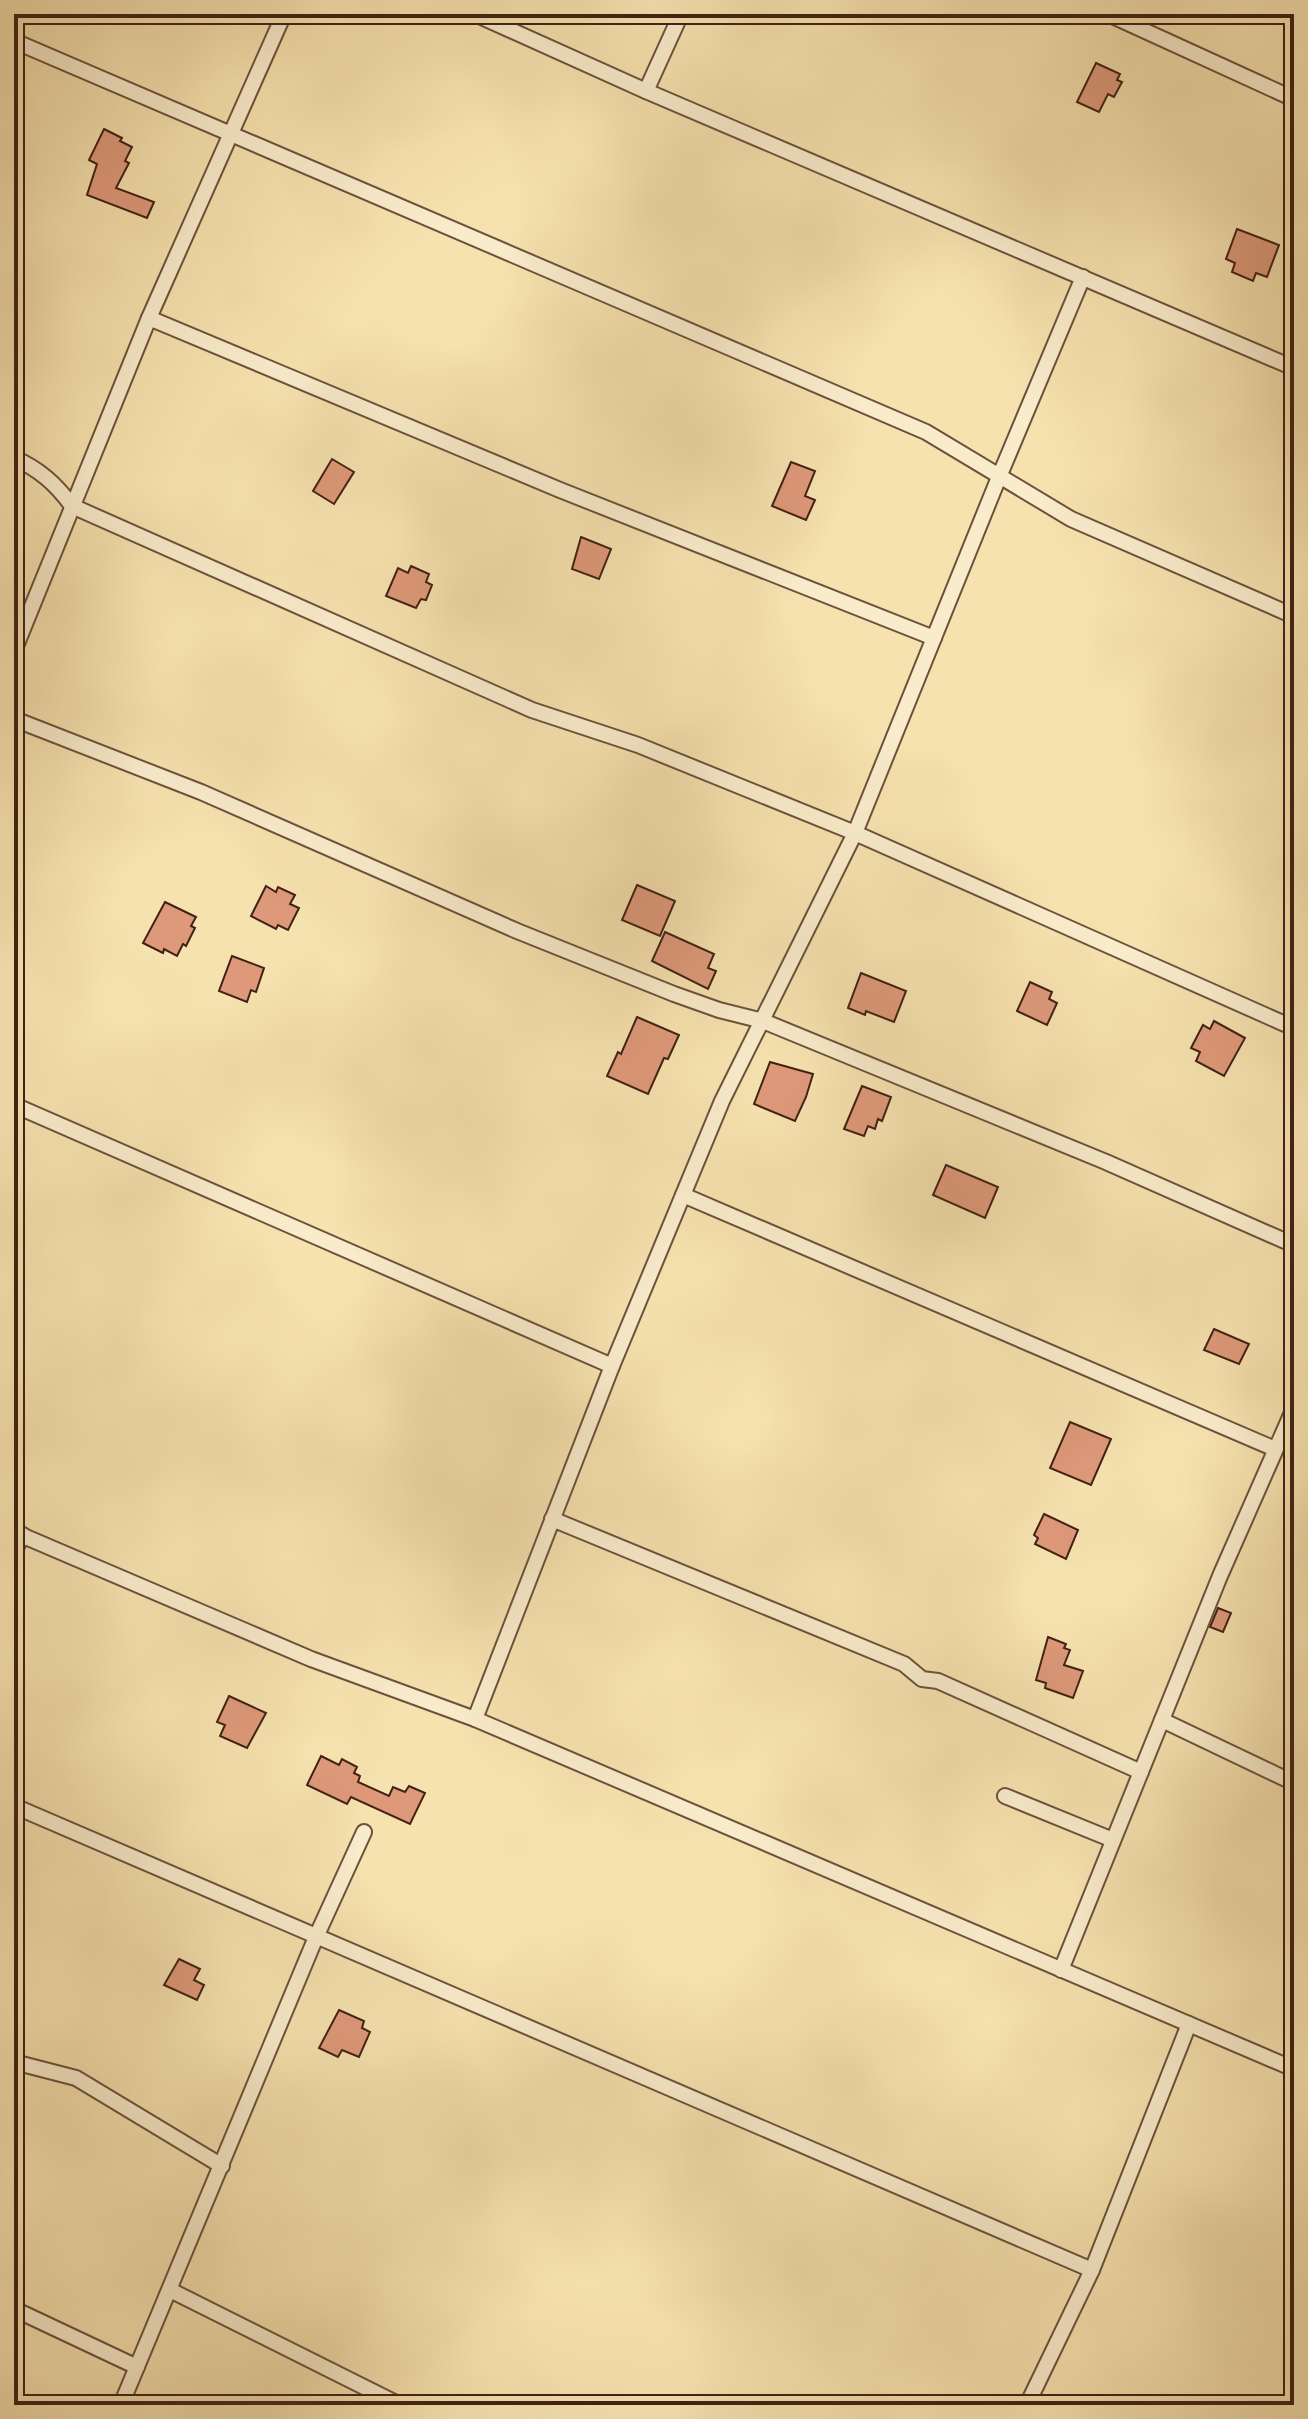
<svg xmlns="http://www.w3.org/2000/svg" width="1308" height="2419" font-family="'IM FELL French Canon',serif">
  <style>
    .building { fill: #de997a; stroke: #412115; stroke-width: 2 }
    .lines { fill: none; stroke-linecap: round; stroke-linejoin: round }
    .street-casing { stroke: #6e513c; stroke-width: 18 }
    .street { stroke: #f9eccb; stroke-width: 14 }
  </style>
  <rect width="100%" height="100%" fill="#f6e2af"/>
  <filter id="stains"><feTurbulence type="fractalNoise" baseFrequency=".0025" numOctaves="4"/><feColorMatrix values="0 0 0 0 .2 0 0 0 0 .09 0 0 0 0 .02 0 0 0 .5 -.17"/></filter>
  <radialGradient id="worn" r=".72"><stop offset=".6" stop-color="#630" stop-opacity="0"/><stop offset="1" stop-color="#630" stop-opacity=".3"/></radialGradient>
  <g class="building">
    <path d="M1096,63L1120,74L1117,80L1122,82L1114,97L1108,94L1099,112L1077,102Z"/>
    <path d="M104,129L122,138L120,141L132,147L125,161L129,163L116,188L154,202L147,218L87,195L97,164L89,160Z"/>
    <path d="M1237,229L1279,245L1267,277L1256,273L1253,281L1232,272L1235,263L1226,259Z"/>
    <path d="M332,459L354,472L334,504L313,491Z"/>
    <path d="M791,462L815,471L805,496L815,500L806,520L772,506Z"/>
    <path d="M581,537L611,549L599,579L572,569Z"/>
    <path d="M411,566L429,574L426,582L432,585L426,600L421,599L416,608L386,596L398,568L408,573Z"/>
    <path d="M637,885L675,901L660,936L622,920Z"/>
    <path d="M266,886L276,892L278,887L295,895L290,904L299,908L288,930L278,925L276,929L251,916Z"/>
    <path d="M165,902L196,917L191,926L195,928L186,946L183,944L177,956L164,949L163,953L143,943Z"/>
    <path d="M665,932L714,954L708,968L716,971L708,989L652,961Z"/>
    <path d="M232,956L264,968L256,992L251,990L247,1002L219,991Z"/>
    <path d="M861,973L906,991L894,1022L866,1011L865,1015L848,1008Z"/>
    <path d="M1030,982L1052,992L1049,999L1057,1003L1047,1025L1017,1011Z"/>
    <path d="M637,1017L679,1035L668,1059L664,1058L648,1094L607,1076L618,1052L621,1054Z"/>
    <path d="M1214,1021L1245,1038L1224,1076L1196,1061L1200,1052L1191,1048L1203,1025L1210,1029Z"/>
    <path d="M770,1062L813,1074L806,1097L795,1121L754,1104Z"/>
    <path d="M862,1086L891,1097L882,1121L878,1119L875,1129L868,1126L864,1136L844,1129Z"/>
    <path d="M946,1165L998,1187L985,1218L933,1195Z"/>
    <path d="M1214,1329L1249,1344L1239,1364L1204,1350Z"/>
    <path d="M1070,1422L1111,1439L1091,1485L1050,1468Z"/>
    <path d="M1044,1514L1078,1530L1066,1559L1035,1544L1038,1538L1034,1535Z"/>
    <path d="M1218,1608L1231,1613L1223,1632L1210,1627Z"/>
    <path d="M1048,1637L1066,1644L1064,1648L1070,1650L1064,1665L1083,1671L1073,1698L1045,1688L1046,1683L1036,1680Z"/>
    <path d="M229,1696L266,1713L247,1748L220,1736L225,1725L217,1722Z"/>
    <path d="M321,1756L339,1765L342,1759L357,1767L354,1773L360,1776L358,1782L389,1796L393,1787L405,1792L409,1786L425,1793L410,1824L351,1797L347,1804L307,1785Z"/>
    <path d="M179,1959L200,1969L194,1980L204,1985L197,2000L164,1985Z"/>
    <path d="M339,2010L364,2021L362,2028L370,2032L359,2057L342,2050L338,2057L319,2048Z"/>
  </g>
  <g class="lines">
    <defs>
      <g id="street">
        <path d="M475,14L646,91L1294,368"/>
        <path d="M1108,14L1294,99"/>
        <path d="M14,41L926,432L1071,519L1294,616"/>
        <path d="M646,91L681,14"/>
        <path d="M149,318L560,490L934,638"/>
        <path d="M14,458C39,469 56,484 72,506L532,710L638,745L855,833L1294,1028"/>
        <path d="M14,651L149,318L284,14"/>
        <path d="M14,719L201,792L517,931L674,994L719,1010L763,1021L1106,1162L1294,1245"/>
        <path d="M14,1105L612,1366"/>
        <path d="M683,1195L1275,1449"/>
        <path d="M552,1519L904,1664L922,1679L938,1681L1141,1772"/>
        <path d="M14,1532L311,1659L475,1719L1294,2069"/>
        <path d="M14,1551L23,1535"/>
        <path d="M475,1719L612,1366L722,1101L855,833L999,477L1083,277"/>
        <path d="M1162,1720L1294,1783"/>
        <path d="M1005,1796L1113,1840"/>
        <path d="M14,1806L1092,2270"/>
        <path d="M1061,1970L1220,1576L1294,1408"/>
        <path d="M14,2062L76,2078L222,2166"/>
        <path d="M170,2290L400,2405"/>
        <path d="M14,2309L137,2367"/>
        <path d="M121,2405L316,1937L364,1832"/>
        <path d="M1027,2405L1092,2270L1189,2024"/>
      </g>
    </defs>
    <use href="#street" class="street-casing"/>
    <use href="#street" class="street"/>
  </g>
  <rect width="1308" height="2419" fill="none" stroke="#f6e2af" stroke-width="48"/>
  <rect x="16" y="16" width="1276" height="2387" fill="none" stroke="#412115" stroke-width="4"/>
  <rect x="24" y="24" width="1260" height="2371" fill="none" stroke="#412115" stroke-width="2"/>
  <rect width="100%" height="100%" filter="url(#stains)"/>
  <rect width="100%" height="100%" fill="url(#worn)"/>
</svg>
